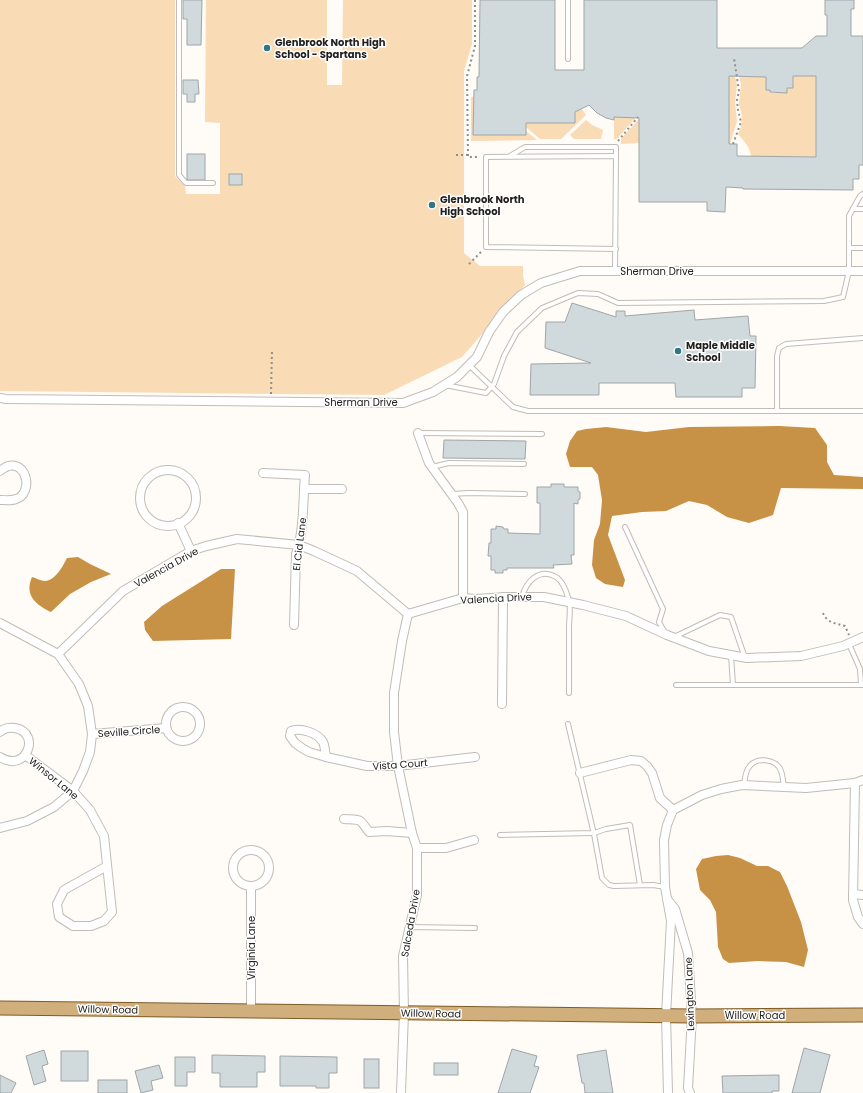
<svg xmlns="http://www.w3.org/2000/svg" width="863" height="1093" font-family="Poppins,sans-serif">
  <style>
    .green { fill: #f9dbb5 }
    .water { fill: #c79146 }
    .building { fill: #d0d9db; stroke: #9ea6a8; fill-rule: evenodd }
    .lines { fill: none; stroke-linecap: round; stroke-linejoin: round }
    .service-casing { stroke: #c1bcb7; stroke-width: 6 }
    .minor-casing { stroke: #c1bcb7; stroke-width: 10 }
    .primary-casing { stroke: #7f5b24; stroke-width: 15 }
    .path { stroke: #918e8b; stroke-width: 2; stroke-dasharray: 2 3; stroke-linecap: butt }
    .service { stroke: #fff; stroke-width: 4 }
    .minor { stroke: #fff; stroke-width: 8 }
    .primary { stroke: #d0af7d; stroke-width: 13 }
    .poi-dot { fill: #327686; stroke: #fff; stroke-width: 1.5 }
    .labels { text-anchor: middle; stroke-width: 3; stroke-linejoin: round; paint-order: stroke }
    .poi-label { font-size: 10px; font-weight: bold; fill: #23211f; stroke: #fff; text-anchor: start }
    .street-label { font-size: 10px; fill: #23211f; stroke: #fff }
  </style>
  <rect width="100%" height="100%" fill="#fffbf6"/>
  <g class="green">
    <path d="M0,0H175V176L185,186L186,194H220V123L205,122L206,0H327V85H342L343,0H472V44L464,71V253L480,266H523V276L525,285L462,357L384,395L0,391Z"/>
    <path d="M729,65L732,67L736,80L737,85L735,103L737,121L730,144H729Z"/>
    <path d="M816,70L818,157L751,156C750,147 744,141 738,134L741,127L742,116L739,104L741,84L738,72L742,77H766V90H770L771,93H787V88H793V76H808Z"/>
    <path d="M575,94L579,105L586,115L561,139H540L526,127V123H575Z"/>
    <path d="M471,97H474V135H526V131L537,140L471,141Z"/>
    <path d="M614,117H636L617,139H614Z"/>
    <path d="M639,119V143L621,144V139Z"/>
    <path d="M586,120L592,125L603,130L601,139H574L570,135Z"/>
  </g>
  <g class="water">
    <path d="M779,426L815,428L827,445V462L834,475L863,477V489L781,488L773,515L749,523L727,517L707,505L689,501L666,511L642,512L612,516L608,535L625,580L623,587L605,584L596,578L592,565L594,540L600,524L602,500L598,475L592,467H570L566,454L570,441L577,431L586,429L606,427L646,432L689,427Z"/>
    <path d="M78,557L90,564L111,574L91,582L70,594L51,612C36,605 24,595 32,577C36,578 41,581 45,581C55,581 63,566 67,558Z"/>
    <path d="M221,569H235L231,639L153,641L145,630L144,622L162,606Z"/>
    <path d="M728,855L740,858L757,866H768L780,872L787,886L801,922L808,950L804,967L786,962L758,961L729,963L723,959L718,947L716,912L710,900L700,890L696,869L702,859L716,856Z"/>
  </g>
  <g class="building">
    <path d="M183,0H202L201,45H187V19H183Z"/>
    <path d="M480,0H555V70H584V0H717V48H802L816,36H827V15H825V0H854V9H851V36H863V165H859V179H853V190L743,189V188L726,187L725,212L707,211V202H639V118L614,117V120L606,118L597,113L589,105L575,112V123H526V135H473L474,90H477V77H479ZM729,76L766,77V90H770V92L787,93V88H793V76H816V157L737,156V144H729Z"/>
    <path d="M183,80H198L199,94H195V102H187V94H183Z"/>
    <path d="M187,154H205V180H188L187,179Z"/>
    <rect x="229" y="174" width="13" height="11"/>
    <path d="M572,303L616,317V311H625V316L694,310L695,320L748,316L750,336H756L755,388H742V397H676L675,383H599V395H530L531,364L591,363L545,348L546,322H565Z"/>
    <path d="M444,440L526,441L525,459L443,458Z"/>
    <path d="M551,484H564V487H578V491L580,492V499L578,500V504L574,503V555H571L572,564L553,565L554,568H507V570H503V573H495V570H491V556H488L489,543H491V529H496V526L503,527L504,529H508V533L540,534V503H537V487H551Z"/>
    <path d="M804,1048L830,1055L820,1093H792Z"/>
    <path d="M512,1049L537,1056L534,1066L539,1067L530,1093H498Z"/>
    <path d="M44,1050L48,1064L42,1066L46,1081L34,1085L26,1056Z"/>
    <path d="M606,1050L613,1093H585L584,1083H582L577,1055Z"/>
    <rect x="61" y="1051" width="27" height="30"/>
    <path d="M212,1055L265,1056V1072H257V1087H220V1073H212Z"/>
    <path d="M280,1056L337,1057V1073H329V1088H316V1086H280Z"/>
    <path d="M175,1057H195V1072H187V1086H175Z"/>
    <rect x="364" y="1059" width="15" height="29"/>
    <rect x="434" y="1063" width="24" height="12"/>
    <path d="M159,1065L163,1078L151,1081L153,1090L141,1093L135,1071Z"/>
    <path d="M0,1075L16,1083L11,1093H0Z"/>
    <path d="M779,1075V1091H772V1093H723L722,1076Z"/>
    <rect x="98" y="1080" width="29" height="13"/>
  </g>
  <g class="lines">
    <defs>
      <g id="service">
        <path d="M179,0V175L186,183H213"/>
        <path d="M568,0V59"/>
        <path d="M510,156L525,147H616V156"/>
        <path d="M853,209H863"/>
        <path d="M849,248H863"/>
        <path d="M615,271L616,156L486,157V247L616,249"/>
        <path d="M469,365L513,407L528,411H863"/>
        <path d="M445,385L486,393L494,384L504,356L517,332L542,308L578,293L598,294L618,303L824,301L843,297L849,271V216L860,196L863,194"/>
        <path d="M777,411V356L779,348L786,344L863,338"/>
        <path d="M418,433L542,434"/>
        <path d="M432,467L449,463L524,464"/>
        <path d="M452,494L468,493L525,494"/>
        <path d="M625,527L663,609L659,622L665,633"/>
        <path d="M522,597C526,582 539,567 556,577C563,581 567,593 569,601C571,608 569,620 569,628C569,650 569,672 569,693"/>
        <path d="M674,637L720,615L731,617L745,658"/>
        <path d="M849,644L860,669L861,685H862"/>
        <path d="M731,655L733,685H861"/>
        <path d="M676,685H733"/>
        <path d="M568,724L594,834L602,878L609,885L614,886L653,885L665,887"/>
        <path d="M744,785C745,779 745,772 749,767C756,756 777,759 781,771C783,776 783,782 784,787"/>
        <path d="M500,835L594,833L606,829L630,825L640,885"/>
        <path d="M409,927L475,928"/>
      </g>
      <g id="minor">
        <path d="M0,398L6,399L403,403L433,392L457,377L477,357L489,332L503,312L521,295L541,283L580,271H863"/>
        <path d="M418,433L429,463L458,503L463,512V598"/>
        <circle cx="168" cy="498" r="28"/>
        <path d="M0,471C2,469 6,467 8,466C28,461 33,494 16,499C11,501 5,500 0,500"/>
        <path d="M263,473L305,475C303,499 304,532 296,554L294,625"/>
        <path d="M304,489H342"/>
        <path d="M178,523L191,551"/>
        <path d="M0,623L58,654L79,684L88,706L92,734L90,752L83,771L73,791L54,807L27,821L0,828"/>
        <path d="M58,654L123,591L191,551L206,546L237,539L299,545L314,551L357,571L408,614L463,598L476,599L506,597H544L583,605L626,616L667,635L709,651L747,658L801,656L843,646L863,637"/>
        <path d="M502,704L503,597"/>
        <circle cx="183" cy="724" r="17"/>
        <path d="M0,732C4,728 9,727 15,728C42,733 26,774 0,757"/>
        <path d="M92,734L166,728"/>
        <path d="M25,755L73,791L90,810L104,836L112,912L104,921L91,926H73L59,917L57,904L64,890L107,866"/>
        <path d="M326,757C325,752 325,746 323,742C318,733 300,727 291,731L290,736L295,743L302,748L309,752L326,757L367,766H398L475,757"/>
        <path d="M580,773L631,760L641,761L647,766L652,773L660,798L673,810L702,795L721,789L742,785L806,788L855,783L863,780"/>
        <path d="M855,783L853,900L858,917L863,924"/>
        <path d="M344,819C362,820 359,818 369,832L387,831L412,833"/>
        <path d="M417,848H446L474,840"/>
        <circle cx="251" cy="868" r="18"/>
        <path d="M251,886V1011"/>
        <path d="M853,894L863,895"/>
        <path d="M667,899L675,909L688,953L692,1016L688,1088L690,1093"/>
        <path d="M401,1093L404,1013L403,956L417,895V848L412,833L398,766L394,732V693L402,641L408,614"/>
        <path d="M668,1093L666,1015L671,921L665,887L664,840L667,825L673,810"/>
      </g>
      <path id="primary" d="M0,1008L692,1016L863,1015"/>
    </defs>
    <use href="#service" class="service-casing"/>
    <use href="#minor" class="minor-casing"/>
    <use href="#primary" class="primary-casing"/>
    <g class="path">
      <path d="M475,0V46L467,76L468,157H480"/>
      <path d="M618,141L638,117"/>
      <path d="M733,144L741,122L738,110L737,100L739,91L734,58"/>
      <path d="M456,155H468"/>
      <path d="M469,264L482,251"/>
      <path d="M271,394L272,350"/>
      <path d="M823,613C827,623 835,623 845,626L849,635"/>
    </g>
    <use href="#service" class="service"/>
    <use href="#minor" class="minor"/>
    <use href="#primary" class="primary"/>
  </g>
  <g class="poi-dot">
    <circle cx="267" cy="48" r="4"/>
    <circle cx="432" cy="205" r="4"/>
    <circle cx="678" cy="351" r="4"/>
  </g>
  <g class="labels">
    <g class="poi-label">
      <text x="275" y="46">Glenbrook North High<tspan x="275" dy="12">School - Spartans</tspan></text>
      <text x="440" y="203">Glenbrook North<tspan x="440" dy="12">High School</tspan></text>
      <text x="686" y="349">Maple Middle<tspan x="686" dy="12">School</tspan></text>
    </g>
    <g class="street-label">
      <text x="657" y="275">Sherman Drive</text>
      <text x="361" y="406">Sherman Drive</text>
      <text transform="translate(299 544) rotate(-83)" y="4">El Cid Lane</text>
      <text transform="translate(166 567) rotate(-29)" y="4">Valencia Drive</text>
      <text transform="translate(496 598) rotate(-3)" y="4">Valencia Drive</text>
      <text transform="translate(129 731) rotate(-4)" y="4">Seville Circle</text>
      <text transform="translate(400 764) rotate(-4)" y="4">Vista Court</text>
      <text transform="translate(54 778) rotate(39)" y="4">Winsor Lane</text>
      <text transform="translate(410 923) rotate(-80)" y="4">Salceda Drive</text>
      <text transform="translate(251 948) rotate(-90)" y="4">Virginia Lane</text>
      <text transform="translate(689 994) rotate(-92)" y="4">Lexington Lane</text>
      <text transform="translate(108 1009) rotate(1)" y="4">Willow Road</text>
      <text transform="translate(431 1013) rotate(1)" y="4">Willow Road</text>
      <text x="755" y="1019">Willow Road</text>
    </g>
  </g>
</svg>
